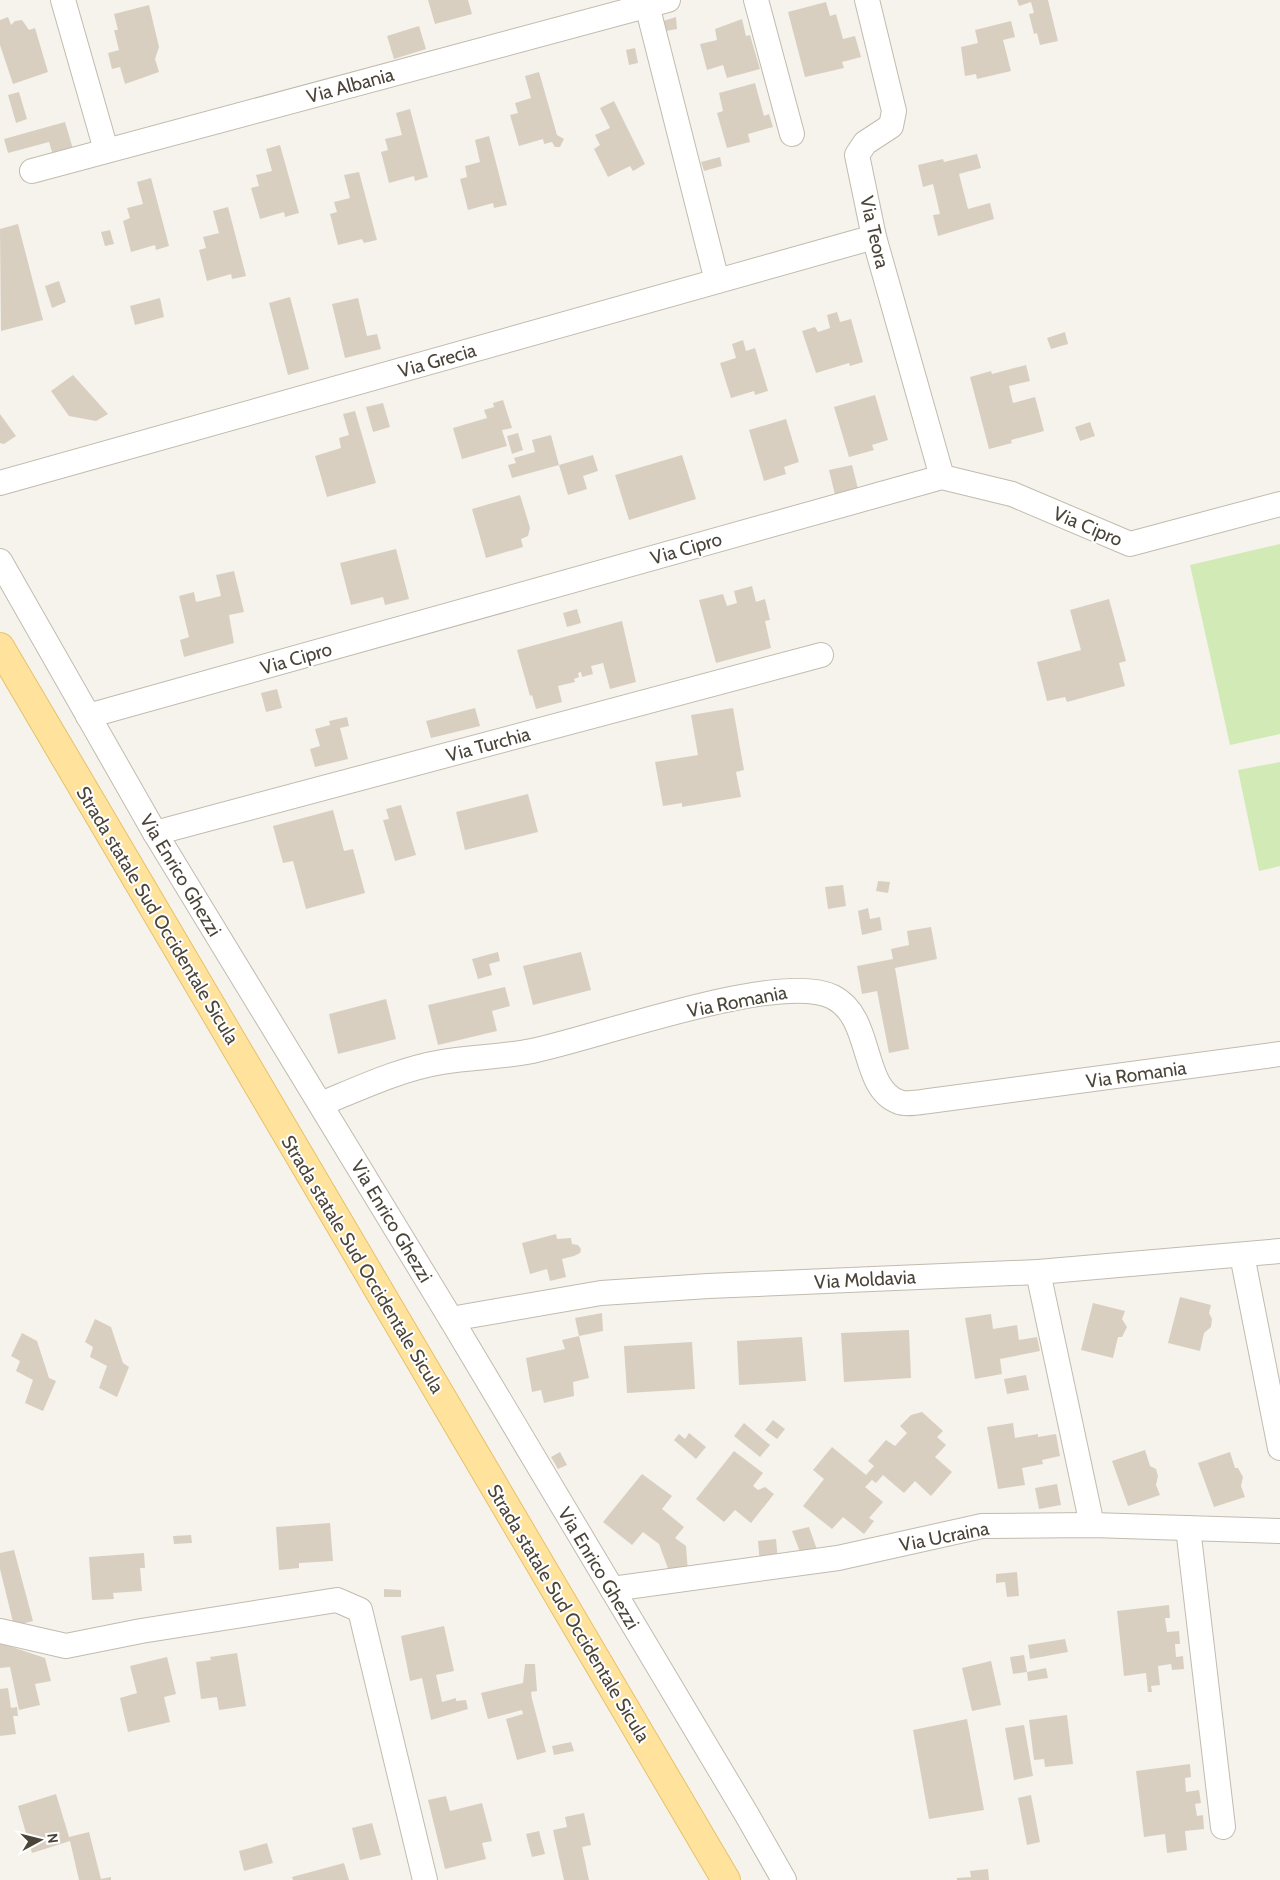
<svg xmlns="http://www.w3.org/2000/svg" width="1280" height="1880" font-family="Cabin,sans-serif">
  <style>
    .green { fill: #d2eab5 }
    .building { fill: #d8cfc1 }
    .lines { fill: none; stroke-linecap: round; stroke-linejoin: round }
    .minor-casing { stroke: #c2bbae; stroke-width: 26 }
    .primary-casing { stroke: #e6c16a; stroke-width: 30 }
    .minor { stroke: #fff; stroke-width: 24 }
    .primary { stroke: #ffe39c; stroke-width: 28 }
    .labels { text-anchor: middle; stroke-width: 4; stroke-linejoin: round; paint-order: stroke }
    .street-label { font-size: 19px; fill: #4b4439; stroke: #fff }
  </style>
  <rect width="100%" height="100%" fill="#f6f3ec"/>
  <g class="green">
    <path d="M1280,544V734L1230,745L1190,565Z"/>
    <path d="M1280,762V866L1259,871L1238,770Z"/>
  </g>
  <g class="building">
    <path d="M428,0H468L472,14L435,24Z"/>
    <path d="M1017,0H1048L1058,41L1040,45L1037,33L1034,34L1029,14L1034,13L1031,2L1019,6Z"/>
    <path d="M826,2L830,16L836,14L843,39L855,36L861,57L842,62L844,68L805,77L788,12Z"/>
    <path d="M149,5L159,47L155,59L159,72L125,84L120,67L112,69L108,53L119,50L114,30H118L114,14Z"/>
    <path d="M8,17L11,25L15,21L22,20L29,30L35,28L48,72L13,84L0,45V20Z"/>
    <path d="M676,17L677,29L666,31L663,21Z"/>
    <path d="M742,19L746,36L750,35L760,69L727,78L723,65L707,70L700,44L717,40L715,29Z"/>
    <path d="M1011,21L1015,37L1003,40L1011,71L977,79L976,74L965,76L961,47L978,43L975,30Z"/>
    <path d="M419,26L426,49L394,59L387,36Z"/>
    <path d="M635,48L638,63L629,65L626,50Z"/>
    <path d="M539,72L557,135L564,139L560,147H555L552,142L544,144L543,139L519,146L510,115L518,113L515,103L531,98L525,76Z"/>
    <path d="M755,83L764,116L769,114L773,127L748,134L750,142L727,148L717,113L723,111L719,93Z"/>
    <path d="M19,92L27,119L16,123L8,95Z"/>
    <path d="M614,101L645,164L633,171L630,166L608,177L594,149L600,145L595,135L610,128L600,108Z"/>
    <path d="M410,109L428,177L415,181L414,176L389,183L381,152L388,150L385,139L402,135L396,113Z"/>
    <path d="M65,122L73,149L53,155L49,142L8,153L4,139Z"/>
    <path d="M489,136L507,205L494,208L493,203L468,210L460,179L467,177L465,166L480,162L475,140Z"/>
    <path d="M280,145L299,213L285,217L284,212L260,219L251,188L259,186L256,175L272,171L266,149Z"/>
    <path d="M977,154L981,168L959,174L968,209L990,203L994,219L938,236L933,215L940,214L933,184L923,187L918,165L943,159L944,162Z"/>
    <path d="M720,157L722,166L704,171L701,162Z"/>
    <path d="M359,172L377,240L364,243L362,239L338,245L330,214L337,212L334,202L350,198L344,175Z"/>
    <path d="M151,178L169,246L156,250L155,245L131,252L123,221L130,218L127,208L143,204L137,182Z"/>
    <path d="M228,207L246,276L232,279L231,274L207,281L199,250L206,248L203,237L219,233L213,211Z"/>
    <path d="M18,224L43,320L1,331L0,229Z"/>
    <path d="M110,230L114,244L105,246L101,232Z"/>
    <path d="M59,281L66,302L52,308L45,286Z"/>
    <path d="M290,297L309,369L288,375L269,303Z"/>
    <path d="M160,298L164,317L135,325L130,306Z"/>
    <path d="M358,298L367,336L377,334L381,349L345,358L332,304Z"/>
    <path d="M837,312L840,322L851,319L863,362L850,366L849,363L816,373L802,331L815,327L818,332L830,328L827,315Z"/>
    <path d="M1065,332L1068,344L1051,349L1047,338Z"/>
    <path d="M743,340L746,351L755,348L768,391L755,395L754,391L731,398L720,363L736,358L732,344Z"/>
    <path d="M1026,365L1030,381L1009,386L1013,403L1035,397L1044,431L1011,440L1012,443L989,449L970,377L991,371L992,374Z"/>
    <path d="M73,375L108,414L96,421L69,416L51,391Z"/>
    <path d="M875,395L888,440L872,445L874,450L849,457L834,407Z"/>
    <path d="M503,400L512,428L502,430L507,446L462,459L453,428L487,418L484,410L494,407L493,403Z"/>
    <path d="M383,403L390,427L373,432L366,407Z"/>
    <path d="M355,411L376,483L327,497L315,456L341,448L339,438L349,435L343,414Z"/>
    <path d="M0,414L16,436L4,444L0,443Z"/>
    <path d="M786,419L799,462L784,467L786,474L764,481L749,430Z"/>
    <path d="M1090,422L1095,436L1080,441L1075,427Z"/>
    <path d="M518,433L523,450L512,454L507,436Z"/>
    <path d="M551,435L559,465L593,455L598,471L583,476L587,489L568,495L559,465L512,478L508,465L516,463L514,458L535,452L532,440Z"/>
    <path d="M682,455L696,499L629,520L615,475Z"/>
    <path d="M852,465L858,489L835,495L829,470Z"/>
    <path d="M520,495L530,528L528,536L521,539L523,547L486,558L472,509Z"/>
    <path d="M396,549L409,599L385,605L383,597L351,605L340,563Z"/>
    <path d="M234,571L244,612L229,615L234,643L184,657L180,640L189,637L179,596L194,592L196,602L221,596L216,575Z"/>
    <path d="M752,586L756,602L765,599L770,620L765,621L771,648L716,663L699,600L723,594L727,606L737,603L734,591Z"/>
    <path d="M1109,599L1126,661L1119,663L1125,686L1067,702L1065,697L1047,701L1037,662L1081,650L1070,610Z"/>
    <path d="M577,609L581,623L567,627L563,613Z"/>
    <path d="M622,621L636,682L610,689L603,663L591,666L593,674L582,677L581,672L578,673L579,677L574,679L575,682L558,686L562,702L536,709L532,695L530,696L517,650Z"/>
    <path d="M277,689L282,708L266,712L261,693Z"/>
    <path d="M475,708L480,726L431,738L426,721Z"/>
    <path d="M733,708L744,770L736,772L741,797L682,807V803L663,806L655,762L698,755L691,715Z"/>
    <path d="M347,717L349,726L340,728L348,759L315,767L310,749L320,746L315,729L330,725L329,721Z"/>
    <path d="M528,794L538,832L465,850L456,812Z"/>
    <path d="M401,805L416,855L395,861L383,820L389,819L386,809Z"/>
    <path d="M333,810L344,851L353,849L365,893L306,909L293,861L283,863L273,826Z"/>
    <path d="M878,881L890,882L888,893L876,891Z"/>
    <path d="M843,885L846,906L828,909L825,887Z"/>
    <path d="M868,908L870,919L880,917L882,930L862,935L858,911Z"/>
    <path d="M931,927L937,959L895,968L909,1049L889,1053L877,991L862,994L857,966L893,959L891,949L909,945L907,931Z"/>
    <path d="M498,952L500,961L489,964L492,975L478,979L472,959Z"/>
    <path d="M581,952L591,990L533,1005L523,966Z"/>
    <path d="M505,987L510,1006L492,1011L497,1031L438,1045L428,1005Z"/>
    <path d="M386,999L396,1039L338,1054L329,1014Z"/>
    <path d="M556,1234L557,1239L571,1238L572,1244L578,1245L581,1249L580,1253L574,1256L562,1259L566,1277L550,1281L547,1269L530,1274L522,1243Z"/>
    <path d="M1180,1297L1211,1305L1209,1313L1212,1319L1211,1327L1204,1333L1200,1351L1168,1343Z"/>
    <path d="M1093,1303L1125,1311L1122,1319L1127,1327L1122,1337H1118L1113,1358L1081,1350Z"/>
    <path d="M602,1313L603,1331L579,1336L575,1318Z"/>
    <path d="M991,1314L993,1329L1017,1325L1019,1340L1037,1337L1040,1351L1000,1359L1002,1374L975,1379L965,1318Z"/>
    <path d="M95,1319L111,1327L123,1363L129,1367L117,1397L99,1388L107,1366L90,1357L93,1347L85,1342Z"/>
    <path d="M909,1330L911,1378L844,1382L841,1333Z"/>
    <path d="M22,1333L37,1341L49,1378L56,1381L43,1411L25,1403L33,1380L16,1371L20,1361L11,1356Z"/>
    <path d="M579,1336L589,1378L573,1382L574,1396L544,1403L541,1390L532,1392L526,1358L565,1349L562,1340Z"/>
    <path d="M802,1337L806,1381L739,1385L737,1341Z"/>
    <path d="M692,1342L695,1389L627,1393L624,1346Z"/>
    <path d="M1026,1375L1029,1390L1007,1394L1004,1379Z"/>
    <path d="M922,1412L943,1431L937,1437L946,1445L935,1457L952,1472L931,1496L915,1481L904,1493L883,1475L876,1483L872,1480L865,1487L883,1502L869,1518L874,1521L864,1534L843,1517L832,1529L803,1506L824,1479L813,1470L832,1447L866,1475L874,1466L868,1461L886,1440L895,1446L907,1433L900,1426L911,1415Z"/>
    <path d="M773,1420L785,1429L777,1439L765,1430Z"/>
    <path d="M744,1423L770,1445L760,1457L734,1436Z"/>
    <path d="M1013,1423L1015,1438L1038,1434V1437L1056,1434L1060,1456L1042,1460L1043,1464L1022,1468L1025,1485L998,1489L987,1427Z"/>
    <path d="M689,1433L706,1447L696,1459L674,1440L679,1434L685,1439Z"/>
    <path d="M1145,1450L1150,1466L1156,1469L1158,1476L1156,1485L1160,1495L1128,1506L1112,1461Z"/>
    <path d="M734,1451L763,1473L753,1486L758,1490L765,1487L774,1494L751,1523L735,1510L724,1522L696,1499Z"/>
    <path d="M560,1452L567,1465L558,1469L551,1457Z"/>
    <path d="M1230,1452L1235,1468H1238L1243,1477L1241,1486L1245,1497L1214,1507L1198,1463Z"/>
    <path d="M642,1474L672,1496L662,1509L684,1527L675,1538L686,1546L688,1572L670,1574L659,1544L643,1532L632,1545L603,1522Z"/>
    <path d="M1057,1484L1061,1505L1039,1509L1035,1488Z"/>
    <path d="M330,1523L333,1561L299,1563V1568L279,1570L276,1527Z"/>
    <path d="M809,1527L820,1558L803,1560L792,1531Z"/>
    <path d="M191,1535L192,1543L174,1544L173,1536Z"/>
    <path d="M776,1539L778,1562L760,1564L758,1541Z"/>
    <path d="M14,1550L33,1621L14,1626L0,1569V1553Z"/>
    <path d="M144,1553L145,1568H140L142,1591L113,1593L114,1599L92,1600L89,1557Z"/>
    <path d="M1017,1572L1019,1596L1007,1597L1005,1582L996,1583V1574Z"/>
    <path d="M384,1589L401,1590V1597H384Z"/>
    <path d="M1169,1605L1170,1618H1165L1167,1632L1179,1631L1180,1644H1175L1176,1657L1183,1656L1184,1669L1172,1670L1171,1664L1158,1666L1160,1685L1151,1686L1152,1692H1148L1146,1673L1124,1676L1117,1611Z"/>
    <path d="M444,1626L454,1671L436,1675L442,1702L456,1698V1701L466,1700L468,1709L431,1720L422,1678L410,1681L401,1636Z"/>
    <path d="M1065,1639L1068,1652L1030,1659L1028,1645Z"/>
    <path d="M0,1643L45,1658L51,1681L35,1684L40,1705L19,1710L10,1667L0,1668Z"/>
    <path d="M237,1653L246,1706L219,1710L217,1697L201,1699L196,1662L211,1660L210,1657Z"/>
    <path d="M1024,1655L1027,1672L1013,1674L1010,1657Z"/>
    <path d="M167,1657L176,1694L164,1697L170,1722L128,1732L120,1698L137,1693L130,1666Z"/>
    <path d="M991,1661L1001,1705L972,1711L962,1668Z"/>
    <path d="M525,1664H535L537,1691L531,1692L532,1699L546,1752L517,1760L506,1719L523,1714L522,1710L488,1719L481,1693L523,1683Z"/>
    <path d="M1046,1668L1048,1678L1028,1681L1027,1672Z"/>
    <path d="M8,1688L11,1708L17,1707L18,1716H13L16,1734L0,1736V1689Z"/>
    <path d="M1067,1715L1073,1764L1045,1767L1044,1759L1034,1760L1029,1720Z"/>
    <path d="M967,1719L984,1810L929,1819L913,1730Z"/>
    <path d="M1024,1725L1033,1776L1014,1780L1005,1728Z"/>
    <path d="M571,1742L574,1751L554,1755L552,1746Z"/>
    <path d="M1190,1764L1191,1777L1185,1778L1186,1792L1199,1790L1201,1803L1195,1804L1197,1816L1203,1815L1204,1829L1185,1831L1187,1850L1167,1853L1165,1834L1144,1837L1136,1771Z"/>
    <path d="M56,1794L69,1837L89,1832L101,1879L111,1877V1880H79L70,1841L32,1853L18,1806Z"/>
    <path d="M1031,1795L1040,1842L1027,1845L1018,1798Z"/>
    <path d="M446,1796L450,1811L482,1803L492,1841L482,1843L486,1859L445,1869L428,1800Z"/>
    <path d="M584,1813L591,1845L582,1847L589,1880H564L553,1830L567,1827L565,1817Z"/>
    <path d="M372,1823L381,1855L360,1860L352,1828Z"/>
    <path d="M539,1831L545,1854L532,1857L526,1834Z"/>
    <path d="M267,1843L273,1863L244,1871L239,1851Z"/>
    <path d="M344,1863L349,1880H293L292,1877Z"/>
    <path d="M988,1869L989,1880H957V1878L971,1877L970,1871Z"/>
  </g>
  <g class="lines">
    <defs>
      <g id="minor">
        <path d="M63,0L106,150"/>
        <path d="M756,0L792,134"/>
        <path d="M867,0L894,111L891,126L865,143L857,155L874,237L942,477"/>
        <path d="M647,5L717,281"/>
        <path d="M32,171L668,0"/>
        <path d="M0,483L874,237"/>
        <path d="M0,561L155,833L451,1319L747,1815L784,1880"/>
        <path d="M88,716L942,477L1012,494L1130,544L1280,504"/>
        <path d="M155,833L821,655"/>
        <path d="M321,1104C360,1088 400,1069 442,1062C472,1057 503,1057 532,1051C597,1038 779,970 833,997C874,1018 860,1088 899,1102C907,1105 921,1102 929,1101L1280,1054"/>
        <path d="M1242,1255L1280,1448"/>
        <path d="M1038,1272L1092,1525"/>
        <path d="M451,1319L601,1293L708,1286L1038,1272L1280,1251"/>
        <path d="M1188,1528L1223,1827"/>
        <path d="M612,1589L838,1558L982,1526L1092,1525L1280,1531"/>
        <path d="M0,1631L66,1646L141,1631L337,1600L360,1610L425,1880"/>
      </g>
      <path id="primary" d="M0,647L726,1880"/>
    </defs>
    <use href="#minor" class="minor-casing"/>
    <use href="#primary" class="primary-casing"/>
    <use href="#minor" class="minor"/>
    <use href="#primary" class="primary"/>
  </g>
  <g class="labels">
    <g class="street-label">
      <text transform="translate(350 85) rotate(-15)" y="7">Via Albania</text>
      <text transform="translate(875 232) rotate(77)" y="7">Via Teora</text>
      <text transform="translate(437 360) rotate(-16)" y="7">Via Grecia</text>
      <text transform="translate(1088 526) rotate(23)" y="7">Via Cipro</text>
      <text transform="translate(686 548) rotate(-16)" y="7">Via Cipro</text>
      <text transform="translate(296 658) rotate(-16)" y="7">Via Cipro</text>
      <text transform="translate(488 744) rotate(-15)" y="7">Via Turchia</text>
      <text transform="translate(181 875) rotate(59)" y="7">Via Enrico Ghezzi</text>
      <text transform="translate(158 915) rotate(59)" y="7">Strada statale Sud Occidentale Sicula</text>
      <text transform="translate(737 1001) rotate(-11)" y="7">Via Romania</text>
      <text transform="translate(1136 1074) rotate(-8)" y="7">Via Romania</text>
      <text transform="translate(392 1221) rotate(59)" y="7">Via Enrico Ghezzi</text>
      <text transform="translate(363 1264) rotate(59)" y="7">Strada statale Sud Occidentale Sicula</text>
      <text transform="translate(865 1279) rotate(-3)" y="7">Via Moldavia</text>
      <text transform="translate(944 1536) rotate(-11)" y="7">Via Ucraina</text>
      <text transform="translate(599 1568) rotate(59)" y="7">Via Enrico Ghezzi</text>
      <text transform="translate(569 1613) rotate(59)" y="7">Strada statale Sud Occidentale Sicula</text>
    </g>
  </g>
  <g transform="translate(40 1840) rotate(83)" stroke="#ffffff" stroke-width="4" paint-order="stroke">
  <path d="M0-4L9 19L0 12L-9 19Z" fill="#4b4439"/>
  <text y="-8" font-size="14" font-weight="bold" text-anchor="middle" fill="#4b4439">N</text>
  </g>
</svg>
